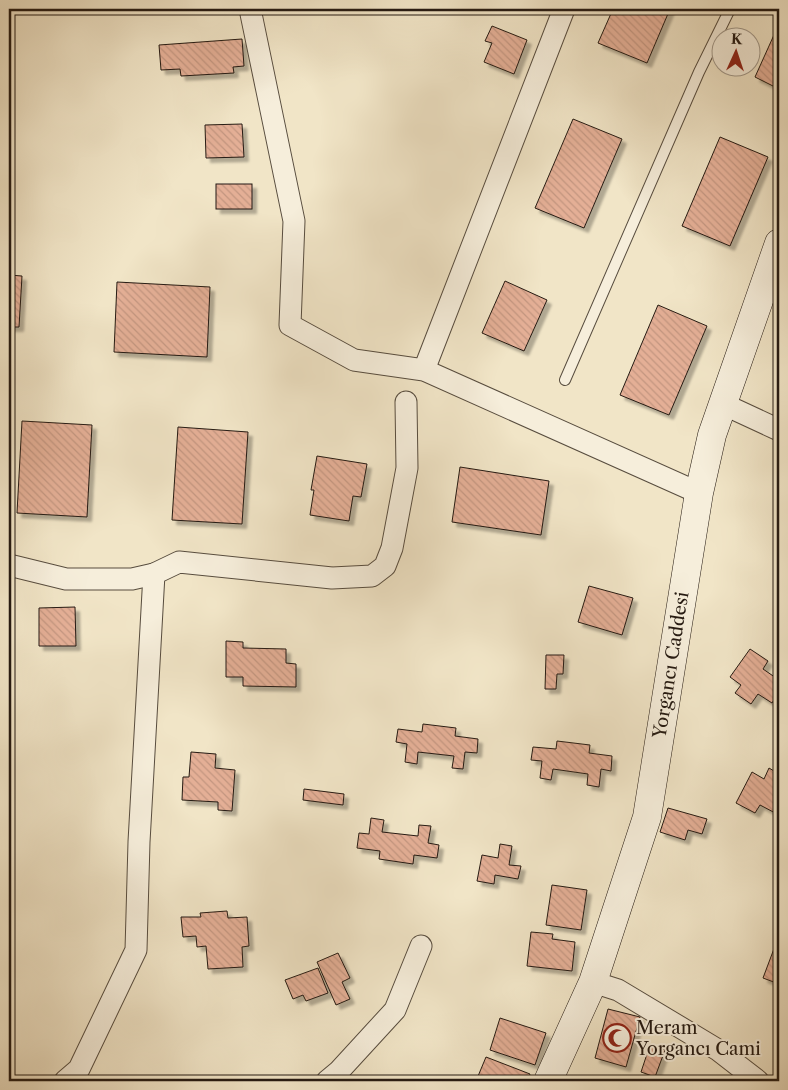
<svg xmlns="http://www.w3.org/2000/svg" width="788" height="1090" font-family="'Libre Caslon Text',serif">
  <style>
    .building { fill: url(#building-back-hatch); stroke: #251a12; filter: url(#shadow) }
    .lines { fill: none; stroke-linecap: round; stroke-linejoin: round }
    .lane-casing { stroke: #584d3f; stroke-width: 12 }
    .street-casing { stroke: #584d3f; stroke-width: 23 }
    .secondary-casing { stroke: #251a12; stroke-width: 29 }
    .lane { stroke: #f6eedb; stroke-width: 10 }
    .street { stroke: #f6eedb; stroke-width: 21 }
    .secondary { stroke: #f6eedb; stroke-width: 28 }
    .labels { text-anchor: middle; stroke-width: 4; stroke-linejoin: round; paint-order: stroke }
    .street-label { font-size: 18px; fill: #251a12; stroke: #f6eedb }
    .poi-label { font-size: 18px; fill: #251a12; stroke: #f6eedb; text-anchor: start }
  </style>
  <defs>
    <pattern id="building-back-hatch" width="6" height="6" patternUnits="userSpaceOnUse" patternTransform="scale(1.25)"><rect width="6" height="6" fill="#e4af96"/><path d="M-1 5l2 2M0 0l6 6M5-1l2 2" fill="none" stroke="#c39680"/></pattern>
    <filter id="shadow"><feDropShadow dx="4.5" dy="4.5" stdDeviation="1" flood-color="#0004"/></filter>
  </defs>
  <rect width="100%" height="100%" fill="#f1e5c7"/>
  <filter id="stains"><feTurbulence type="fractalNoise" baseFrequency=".004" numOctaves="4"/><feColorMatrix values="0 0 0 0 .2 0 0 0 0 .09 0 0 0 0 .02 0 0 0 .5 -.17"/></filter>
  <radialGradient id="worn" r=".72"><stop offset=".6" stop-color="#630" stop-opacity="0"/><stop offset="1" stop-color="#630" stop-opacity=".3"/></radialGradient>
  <g class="building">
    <path d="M613,9H670L647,63L598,43Z"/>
    <path d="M492,26L527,40L514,74L484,62L492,43L485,41Z"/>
    <path d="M778,26L779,27V89L755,77Z"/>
    <path d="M242,39L244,66L233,67L234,73L181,76L180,69L161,70L159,45Z"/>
    <path d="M573,119L622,139L584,228L535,208Z"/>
    <path d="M242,124L244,157L206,158L205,125Z"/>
    <path d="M720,137L768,157L730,246L682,226Z"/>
    <rect x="216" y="184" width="36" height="25"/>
    <path d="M9,275L22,276L19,327H9Z"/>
    <path d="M505,281L547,300L524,351L482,333Z"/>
    <path d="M117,282L210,287L207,357L114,352Z"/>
    <path d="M658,305L707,326L669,415L620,395Z"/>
    <path d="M22,421L92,425L87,517L17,513Z"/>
    <path d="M178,427L248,432L242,524L172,520Z"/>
    <path d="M317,456L367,464L361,497L353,496L349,521L310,515L314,490H311Z"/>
    <path d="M460,467L549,481L541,535L452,522Z"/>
    <path d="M589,586L633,598L622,635L578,622Z"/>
    <path d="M75,607L76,646H39V608Z"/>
    <path d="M226,641L243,642V648L286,649V663L296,664V687L243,686V677H226Z"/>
    <path d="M750,649L768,661L763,669L779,680V692L772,703L758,694L751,704L735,693L741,685L730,677Z"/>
    <path d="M546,655H564L563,674H557L556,689H545Z"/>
    <path d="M423,724L456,728L455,736L478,739L477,753L465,752L463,769L452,768L454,756L418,752L417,764L405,762L407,744L396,742L398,729L422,732Z"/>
    <path d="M557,741L590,745L589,753L612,756L611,771L601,769L599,787L587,785L588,774L553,769L551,780L540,778L542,761L531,760L533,747L556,749Z"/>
    <path d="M191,752L216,754L215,768L235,770L232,811L218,810V802L182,800L183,777H189Z"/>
    <path d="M769,768L779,774V815L760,805L755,813L736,803L752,772L764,779Z"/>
    <path d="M304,789L344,794L343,805L303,800Z"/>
    <path d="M668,808L707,819L702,834L688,830L685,840L660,832Z"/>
    <path d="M371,818L384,820L382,832L418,836L419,825L431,826L428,843L439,845L437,858L414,855L413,864L379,859L380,851L357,848L359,833L369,834Z"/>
    <path d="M500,844L512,846L509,865L521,866L518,879L495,875L494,884L477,881L482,855L498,858Z"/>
    <path d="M552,885L587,890L581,930L546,925Z"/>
    <path d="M227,911L228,918L247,917L249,946L242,947L243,967L208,969L206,946L197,947L196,936L183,937L181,917H201L200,913Z"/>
    <path d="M531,932L553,934L552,939L575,942L572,971L527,966Z"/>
    <path d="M778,938L779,939V984L763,978Z"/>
    <path d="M338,953L350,978L342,982L350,999L336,1005L317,962Z"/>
    <path d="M318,968L328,993L306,1001L303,995L293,999L285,980Z"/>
    <path d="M608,1009L640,1017L626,1067L595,1058Z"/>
    <path d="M500,1018L546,1033L535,1065L490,1050Z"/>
    <path d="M650,1045L665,1050L655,1077L641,1072Z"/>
    <path d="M486,1057L530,1074L527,1081H476Z"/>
  </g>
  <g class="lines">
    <defs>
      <path id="lane" d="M565,380L699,72L730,9"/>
      <g id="street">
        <path d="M250,9L294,221L290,325L354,360L424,370L699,493"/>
        <path d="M424,370L564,9"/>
        <path d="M723,404L779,430"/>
        <path d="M9,565L66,579H132L154,574"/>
        <path d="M593,982L618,990L718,1050L758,1081"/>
        <path d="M65,1081L79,1069L136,950L139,842L154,574L179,562L332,578L372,576L385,566L392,548L407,468L406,402"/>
        <path d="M327,1081L339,1071L395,1010L421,946"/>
      </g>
      <path id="secondary" d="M548,1081L593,982L647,817L699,493L712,435L779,243"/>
    </defs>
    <use href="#lane" class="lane-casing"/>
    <use href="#street" class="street-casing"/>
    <use href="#secondary" class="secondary-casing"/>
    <use href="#lane" class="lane"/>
    <use href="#street" class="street"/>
    <use href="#secondary" class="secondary"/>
  </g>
  <defs>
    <symbol id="mosque-ring" viewBox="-11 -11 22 22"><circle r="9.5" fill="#f6eedb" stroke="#8f2418" stroke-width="1.5"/><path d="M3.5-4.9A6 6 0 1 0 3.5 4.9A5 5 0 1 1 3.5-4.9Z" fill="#8f2418"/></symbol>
  </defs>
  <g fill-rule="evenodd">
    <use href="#mosque-ring" x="601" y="1022" width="32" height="32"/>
  </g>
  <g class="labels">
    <g class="street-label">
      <text transform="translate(671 665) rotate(-81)" y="6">Yorgancı Caddesi</text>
    </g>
    <g class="poi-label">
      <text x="636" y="1034">Meram<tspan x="636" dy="21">Yorgancı Cami</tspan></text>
    </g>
  </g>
  <rect width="788" height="1090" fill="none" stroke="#f1e5c7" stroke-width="30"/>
  <rect x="10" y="10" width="768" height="1070" fill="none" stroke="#251a12" stroke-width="2.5"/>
  <rect x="15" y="15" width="758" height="1060" fill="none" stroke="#251a12"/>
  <g transform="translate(736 52) rotate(3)"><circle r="24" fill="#f6eedb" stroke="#a2998b"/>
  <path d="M0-4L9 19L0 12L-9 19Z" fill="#8f2418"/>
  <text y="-8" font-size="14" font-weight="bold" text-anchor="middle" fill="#251a12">K</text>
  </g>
  <rect width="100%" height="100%" filter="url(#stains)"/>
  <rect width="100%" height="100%" fill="url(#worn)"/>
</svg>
